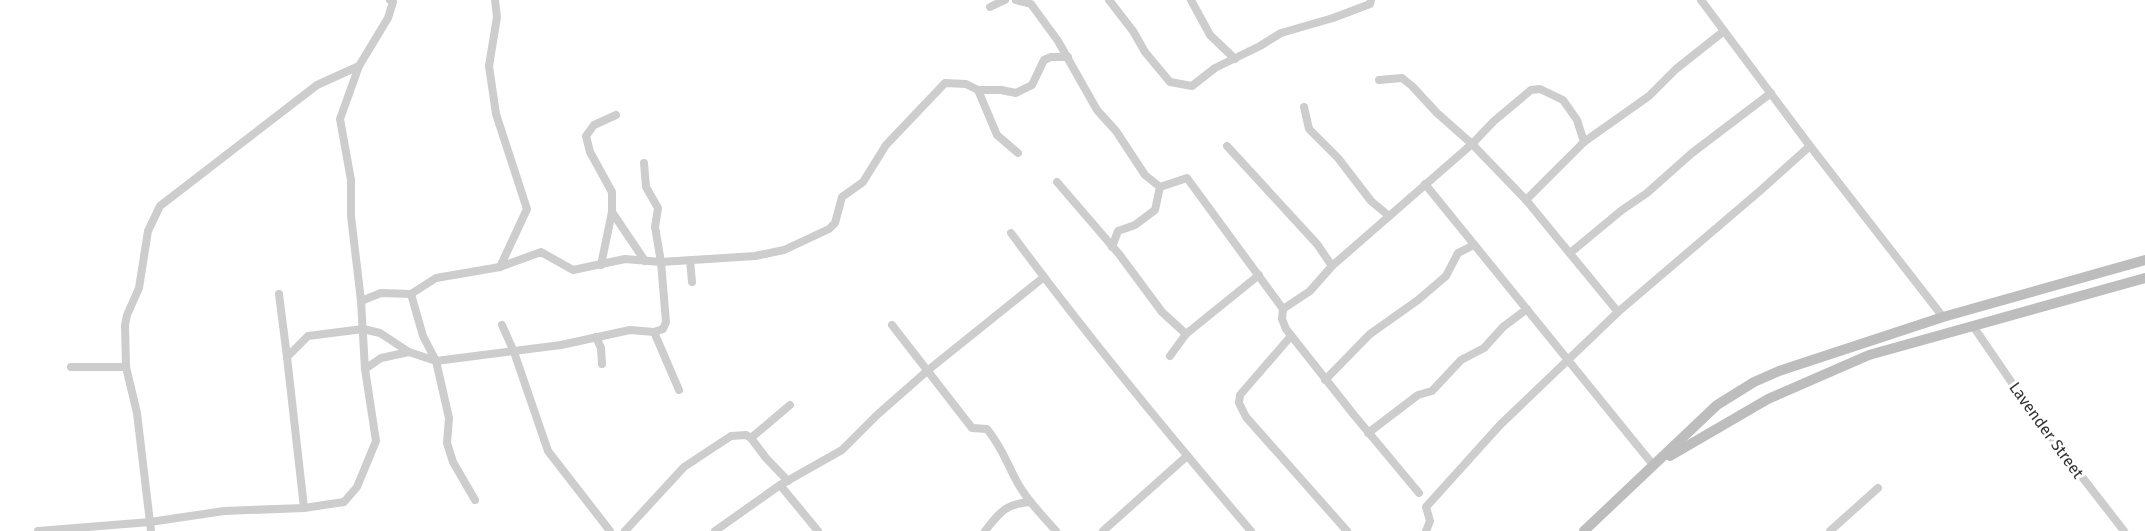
<svg xmlns="http://www.w3.org/2000/svg" width="2145" height="531" font-family="'Fira Sans',sans-serif">
  <style>
    .lines { fill: none; stroke-linecap: round; stroke-linejoin: round }
    .street { stroke: #cdcdcd; stroke-width: 8 }
    .secondary { stroke: #bdbdbd; stroke-width: 10 }
    .labels { text-anchor: middle; stroke-width: 6; stroke-linejoin: round; paint-order: stroke }
    .street-label { font-size: 16px; fill: #333; stroke: #fff }
  </style>
  <rect width="100%" height="100%" fill="#fff"/>
  <g class="lines">
    <g class="street">
      <path d="M495,0L497,17L489,66L496,114L527,209L500,267"/>
      <path d="M1016,0L1031,4L1058,41L1097,110L1116,131L1145,175L1160,187"/>
      <path d="M1109,0L1133,31L1145,52L1170,82L1192,86L1215,68L1260,46L1281,33L1333,18L1370,4L1371,0"/>
      <path d="M1191,0L1210,35L1235,59"/>
      <path d="M1701,0L1810,146L1943,317"/>
      <path d="M990,7L1005,0"/>
      <path d="M1379,80L1402,78L1412,86L1437,113L1472,144L1526,200L1618,312"/>
      <path d="M978,90H1001L1016,93L1032,85L1044,60L1051,57H1068"/>
      <path d="M1304,107L1309,129L1338,158L1371,201L1389,216"/>
      <path d="M1227,146L1317,244L1332,266"/>
      <path d="M1057,182L1119,254L1162,312L1186,334"/>
      <path d="M1425,184L1654,466"/>
      <path d="M1526,200L1584,142L1649,96L1676,69L1724,31"/>
      <path d="M612,212L645,261"/>
      <path d="M1011,233C1087,336 1168,434 1251,531"/>
      <path d="M1112,247L1118,231L1135,225L1155,210L1160,187L1187,178L1283,309L1282,319L1286,329L1354,415L1419,493"/>
      <path d="M1570,253L1622,210L1647,193L1692,153L1771,93"/>
      <path d="M690,260L692,282"/>
      <path d="M601,265L612,212V192L590,152L586,136L594,125L616,115"/>
      <path d="M279,294L287,357"/>
      <path d="M411,294L423,336L436,361L449,418L447,443L453,462L475,500"/>
      <path d="M361,301L381,293L411,294L436,278L500,267L541,252L573,270L625,259L661,262L755,256L784,250L829,229L835,223L842,197L863,182L886,145L945,83L966,84L978,90L997,135L1018,153"/>
      <path d="M1283,309L1310,291L1332,266L1472,144L1494,121L1531,90L1540,89L1563,100L1577,120L1584,142"/>
      <path d="M502,325L514,352L548,451L610,531"/>
      <path d="M892,325L972,428L987,429C1001,446 1005,459 1015,478C1025,498 1041,514 1056,531"/>
      <path d="M1973,326L2034,415L2124,531"/>
      <path d="M654,332L679,390"/>
      <path d="M1291,336L1240,395L1239,403L1246,417L1347,531"/>
      <path d="M596,337L601,348L602,364"/>
      <path d="M1170,356L1186,334L1259,275"/>
      <path d="M71,367H126"/>
      <path d="M365,369L381,358L409,352L436,361L561,345L630,330L654,332L663,329L666,322L661,262L655,227L658,208L646,187L644,163"/>
      <path d="M1325,380L1370,334L1418,300L1446,276L1458,253L1474,245"/>
      <path d="M1368,433L1418,395L1432,391L1461,360L1484,348L1503,327L1527,309"/>
      <path d="M751,438L790,405"/>
      <path d="M780,485L818,531"/>
      <path d="M304,508L287,357L308,336L363,329L380,333L409,352"/>
      <path d="M38,531L150,522L224,511L304,508L344,502L357,487L376,441L365,369L361,301L351,216V180L340,119L359,66L388,18L393,2L390,0"/>
      <path d="M151,531L137,413L126,367L125,325L127,315L139,288L148,231L160,206L317,85L359,66"/>
      <path d="M625,531L684,467L731,436L746,435L751,438L766,458L788,481"/>
      <path d="M715,531L780,485L842,450L877,415L927,371L1044,277"/>
      <path d="M985,531C1000,512 1005,504 1030,502"/>
      <path d="M1103,531L1187,456"/>
      <path d="M1426,531L1430,521L1426,507L1500,425L1618,312L1761,190L1810,146"/>
      <path d="M1830,531L1878,488"/>
    </g>
    <g class="secondary">
      <path d="M1670,456L1768,399L1869,355L2145,278"/>
      <path d="M1584,531L1717,405L1754,382L1779,371L1943,317L2145,260"/>
    </g>
  </g>
  <g class="labels">
    <g class="street-label">
      <text transform="translate(2047 430) rotate(54)" y="6">Lavender Street</text>
    </g>
  </g>
</svg>
